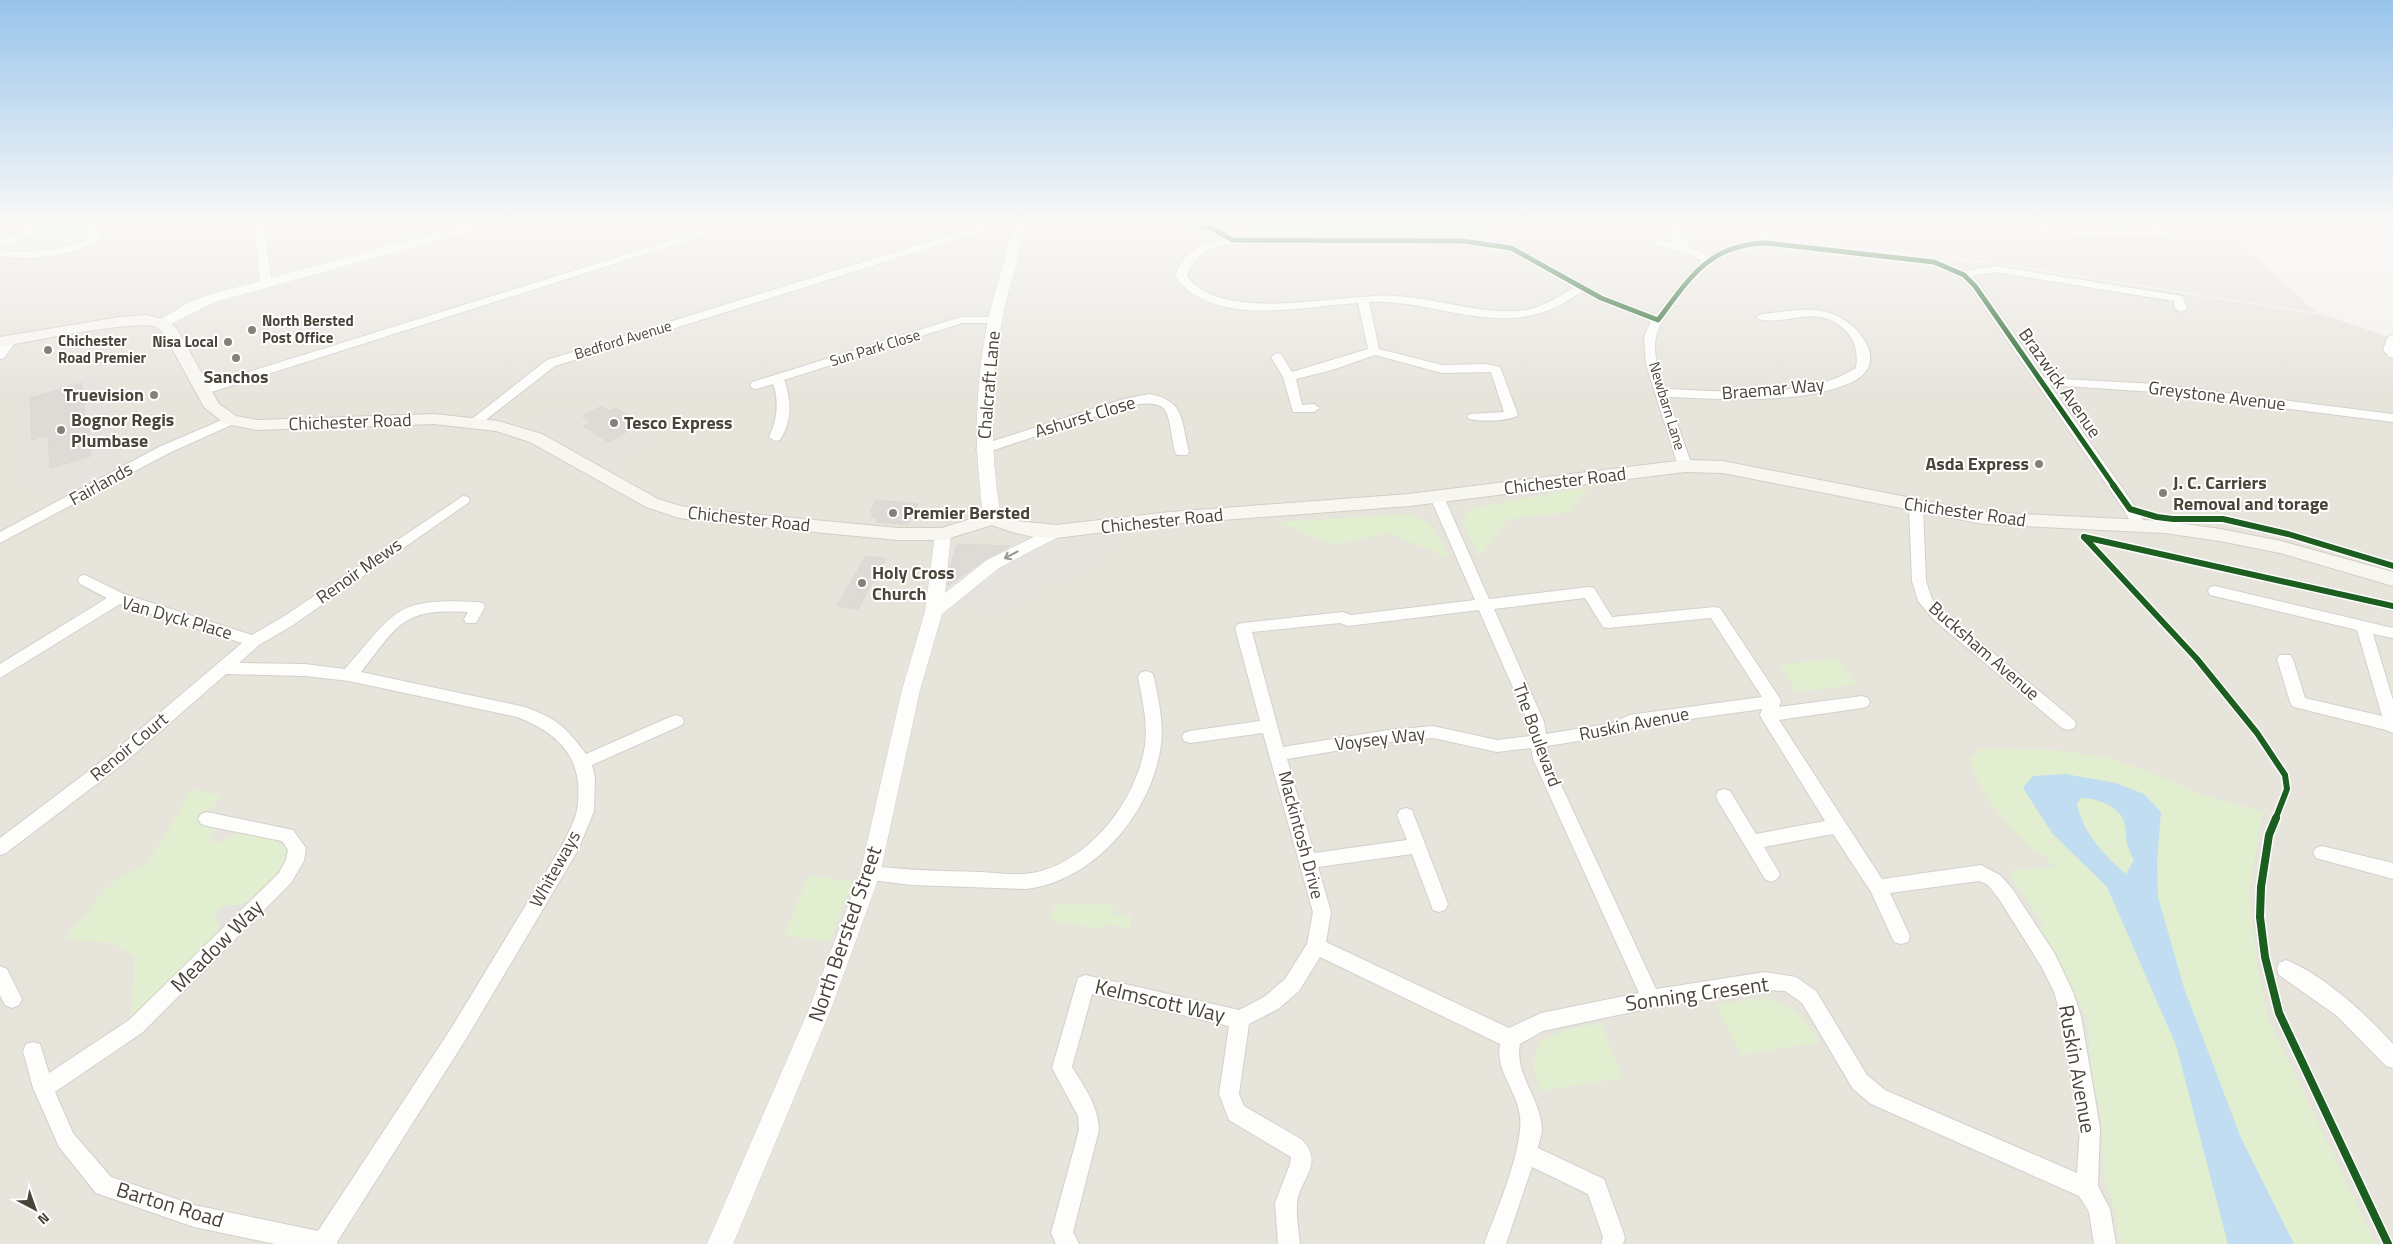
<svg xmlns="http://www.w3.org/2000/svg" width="2393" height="1244" font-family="'Titillium Web',sans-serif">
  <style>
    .residential { fill: #e7e4dc }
    .green { fill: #e1eecf }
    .parking { fill: #e6e3df; fill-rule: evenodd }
    .water { fill: #c0ddf1; fill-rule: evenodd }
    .building { fill: #dedbd6; stroke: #dcd9d4 }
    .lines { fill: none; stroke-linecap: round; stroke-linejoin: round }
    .minor-casing { stroke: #d2d0cb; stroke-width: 2 }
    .tertiary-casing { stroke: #d2d0cb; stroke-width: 1 }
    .secondary-casing { stroke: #d3cfc5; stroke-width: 2 }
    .minor { fill: #fdfdfc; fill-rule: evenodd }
    .tertiary { fill: #fdfdfc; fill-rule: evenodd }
    .secondary { fill: #f7f6f1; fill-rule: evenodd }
    .cycleway-far2-casing { stroke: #fff; stroke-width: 8 }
    .cycleway-far1-casing { stroke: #fff; stroke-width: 9 }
    .cycleway-casing { stroke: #fff; stroke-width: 11 }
    .cycleway-far2 { stroke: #1b5e20; stroke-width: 5 }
    .cycleway-far1 { stroke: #1b5e20; stroke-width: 6 }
    .cycleway { stroke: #1b5e20; stroke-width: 8 }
    .oneway { stroke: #9b9791 }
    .poi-dot { fill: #868178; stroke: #fff; stroke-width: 2 }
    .labels { text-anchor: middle; stroke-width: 4; stroke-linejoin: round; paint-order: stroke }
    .far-poi-label { font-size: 15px; font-weight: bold; fill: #4b4439; stroke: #fff; text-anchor: start }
    .far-street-label { font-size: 15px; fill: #4b4439; stroke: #fff }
    .poi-label { font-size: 18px; font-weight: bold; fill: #4b4439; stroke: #fff; text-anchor: start }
    .street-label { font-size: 18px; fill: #4b4439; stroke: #fff }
    .near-street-label { font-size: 21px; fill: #4b4439; stroke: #fff }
  </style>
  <rect width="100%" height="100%" fill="#f4f2ee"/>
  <path class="residential" d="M0,224H1247L1252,233L1474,229V224H2218L2317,313L1993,262L1731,232H1709L1993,264L2323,315L2393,338V1244H0Z"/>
  <g class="green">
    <path d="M46,224H84L86,230L81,241L68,247L10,252L5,251V246Z"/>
    <path d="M1247,224H1474L1475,229L1251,233Z"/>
    <path d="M1589,487L1569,512L1509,519L1484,551L1478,555L1462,521L1471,508Z"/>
    <path d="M1407,514C1434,520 1438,537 1450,559L1390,533L1343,543H1327L1279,522Z"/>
    <path d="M1838,658L1856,685L1797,692L1780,665Z"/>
    <path d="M1997,748L2062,751L2105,757L2147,771L2201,794L2263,812L2249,890L2256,958L2267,1016L2376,1244H2120L2114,1207L2104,1177L2101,1120L2091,1063L2087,1019L2067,978L2038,928L2044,926L2010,875L2011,870L2054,867C2046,854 2035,852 2025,842C2001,820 1978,790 1969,758L1980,749Z"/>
    <path d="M191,789L222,796L197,825L214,828L215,830L207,840L220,843C226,839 231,835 238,834C250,833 278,839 287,849V861L281,873L256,899L240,905L224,906L219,922L220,932L130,1022L135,956L111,943L64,940L105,890L125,874L146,864L170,827Z"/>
    <path d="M808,876L853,881L830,941L784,936Z"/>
    <path d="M1056,904L1113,905V915H1131L1130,929L1101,924L1100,929L1050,920Z"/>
    <path d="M1762,997C1792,1005 1804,1015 1819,1043L1741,1055L1716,1005Z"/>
    <path d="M1601,1023L1623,1078L1541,1091C1532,1072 1532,1060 1540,1041L1568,1029Z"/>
  </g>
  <g class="parking">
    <path d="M100,373L105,399L114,414L119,459L124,462L67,493L54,496L19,476L15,429L20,428L16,409L20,406L23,390ZM82,383L85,424H89L91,455L50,468L48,435L33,439L30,398Z"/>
    <path d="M573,411L591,422L584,426L608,442L644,422L653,428L649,438L610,459L603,456L598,458L530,421Z"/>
    <path d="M1116,532L1113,542L1097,556V564L1039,584L1003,611L955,605L977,585L1030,552L1063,539Z"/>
    <path d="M256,899L220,932L219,922L216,918L217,911L224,906L240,905Z"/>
  </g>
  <path class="water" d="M2065,774L2116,783L2144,794L2161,812L2157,861L2158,897L2184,988L2241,1138L2294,1244H2228L2176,1045L2107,887L2052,833L2023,788L2033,776ZM2081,798C2096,798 2120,806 2124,822C2128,840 2124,842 2134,860L2126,874C2104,855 2083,833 2077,804Z"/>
  <g class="building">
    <path d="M82,383L85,424H89L91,456L50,468L48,435L32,440L30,398Z"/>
    <path d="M602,406L610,411L616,408L641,424L608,442L584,426L591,422L582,416Z"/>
    <path d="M876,500L918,504L908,525L876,522L877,518L871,517L873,513L870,512Z"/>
    <path d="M957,544L1010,546L986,559L948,586L949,571Z"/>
    <path d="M866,556L886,559L858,609L837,606Z"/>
  </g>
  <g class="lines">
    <defs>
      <g id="minor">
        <path d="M31,224H43L27,236L0,248V241Z"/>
        <path d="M84,224H95L101,232L96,244C64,256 33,261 0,256V250C30,254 59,250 87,240L91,232Z"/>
        <path d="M254,224H264L272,284L266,287L260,284Z"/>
        <path d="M724,224H740L205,394L201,395L195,391L197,388Z"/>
        <path d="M998,224L1024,225L1019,228L980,232L555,366L479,425L474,426L468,422L547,360L975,227Z"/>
        <path d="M1624,224H1641L1646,227L1641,230Z"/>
        <path d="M1674,224H1685L1679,231C1684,245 1696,250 1709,256L1733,244L1760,239L1761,229L1767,224H1779L1770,232L1771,240L1934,259L1964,271L1995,266L2183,296L2187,309L2181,312L2175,309L2174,301L1995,272L1971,276L1979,284L2045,378L2155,384L2393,414V422L2155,392L2050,385L2137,509L2146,526L2139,531L2134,529L2124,510L1971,288L1960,277L1932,265L1758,245C1745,247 1733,250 1722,257C1701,270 1661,313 1656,337C1652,354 1660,374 1666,389C1723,391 1806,400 1856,368C1858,355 1856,342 1847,332C1817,301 1789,327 1758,319L1756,317L1762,314C1783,312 1806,307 1826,312C1859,320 1893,365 1850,383C1798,405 1724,399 1668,397L1692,466L1685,470L1678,466L1646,364L1644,337L1651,321L1597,300L1582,292C1568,300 1554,310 1537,314C1482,329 1425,299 1369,302L1379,349L1442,365L1487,364L1500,367L1518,415C1513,421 1472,423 1467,417L1469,414L1504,412L1491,372L1442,373L1375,355L1332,370L1296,379L1302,405L1314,404L1320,408L1314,412H1293L1283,377L1271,357L1277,353L1281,354L1292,372L1368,349L1358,303C1303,306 1212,329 1175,276C1185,247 1206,242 1233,237L1485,240L1515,246L1605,296L1656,315L1683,281L1703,261L1684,252L1656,245L1655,243L1660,240L1674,243L1669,230ZM1233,243L1485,246L1508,251L1574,288C1559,296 1543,307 1526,310C1481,316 1439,298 1394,296C1341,293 1222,325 1187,276C1194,253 1211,248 1233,243Z"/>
        <path d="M2011,224H2035L2058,228L2155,231L2150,224H2161L2169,234L2164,237L2058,234L2016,227Z"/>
        <path d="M961,317H995L1001,320L995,323H962L784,380C792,401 792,421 780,440L775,441L769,437C777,420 779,404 774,386L773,384L756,389L752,388L750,385L752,382Z"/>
        <path d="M2393,334V358L2389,357L2383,350L2387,338Z"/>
        <path d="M10,337L16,341L4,358L0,359V347L6,338Z"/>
        <path d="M1149,394C1185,400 1181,421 1189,452L1187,455H1177L1175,452C1166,412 1174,397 1127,406L988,452L983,453L976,449L978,446L1120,400Z"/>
        <path d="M231,416L236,417L237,420L236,423L169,453L0,543V532L159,447Z"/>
        <path d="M1437,493L1444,497L1489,599L1589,587L1594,588L1612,617L1715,607L1720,608L1779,697L1781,701L1779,707L1862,696L1868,698L1870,702L1868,706L1862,708L1779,720L1882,879L1981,865L2000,875L2011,887L2055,954L2073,992L2081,1016L2100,1128L2098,1186L2110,1209L2116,1244H2094L2089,1212L2079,1196L1871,1104L1853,1089L1802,1003L1785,991L1765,990L1651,1008L1543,1031L1520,1044C1514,1074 1541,1099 1542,1129C1542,1135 1539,1142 1538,1148L1604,1179L1625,1237L1623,1244H1601L1603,1237L1588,1194L1532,1167L1506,1244H1484C1496,1213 1524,1147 1520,1116C1517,1090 1495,1071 1500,1044L1320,957L1299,991L1278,1009L1249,1024L1239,1094L1244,1106L1301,1139C1326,1163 1299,1179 1297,1204C1296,1217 1299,1231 1300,1244H1278L1275,1203L1290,1164L1291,1157L1229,1120L1219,1094L1229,1026L1092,994L1072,1067C1085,1088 1098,1105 1099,1130L1073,1232L1079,1244H1056L1051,1233L1079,1130L1078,1116L1052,1068L1078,978L1085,975L1239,1010L1264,997L1285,979L1307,944L1313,912L1263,733L1190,743L1184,741L1182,737L1184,733L1190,731L1260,721L1235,628L1238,624L1243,623L1343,612L1351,615L1475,600L1430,497ZM1585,598L1603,627L1608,628L1711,618L1762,697L1629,715L1613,723L1546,734L1544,722L1494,609ZM1479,610L1528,722L1530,736L1497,740L1433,726L1389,730L1283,747L1252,632L1340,623L1348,626ZM1762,709L1760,715L1762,719L1825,821L1756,834L1730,791L1724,789L1718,791L1716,796L1718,801L1765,879L1771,882L1777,879L1780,874L1764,847L1833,834L1871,892L1894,942L1901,944L1908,942L1910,936L1890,893L1979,881L1988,885L1999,899L2041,966L2054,992L2061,1016L2080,1128L2077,1173L1885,1090L1867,1075L1816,991L1796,977L1765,972L1656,989L1549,759L1547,746L1617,735L1633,727ZM1433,738L1497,752L1531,748L1533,759L1639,993L1541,1013L1509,1028L1326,942L1331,912L1318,867L1412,854L1433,910L1439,912L1445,910L1448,904L1412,810L1406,808L1400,810L1397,815L1407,840L1314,853L1287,759L1389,742Z"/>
        <path d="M463,496L468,497L470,500L468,503L293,625L259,645L239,663L305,664L345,669C397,610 394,598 478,602L483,603L485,607L476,623H466L464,619L468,612C402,608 399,624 361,672L525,707C557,719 565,726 586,754L670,717L676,715L682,717L684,721L682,725L592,765L595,778L594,811L578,850L466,1039L337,1242L338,1244H275L194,1227L96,1193L59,1147L33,1088L23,1051L26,1044L33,1042L40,1044L49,1073L129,1020L279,873L286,860L288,850L282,841L207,826L201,824L198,819L201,814L207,812L293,830L306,848L304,861L291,883L143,1032L55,1092L73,1133L111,1177L194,1205L318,1231L452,1027L564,842C568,832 575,821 577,810C585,760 561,734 517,717L349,681L305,676L226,674L123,764L6,853L0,855V838L111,754L242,643L120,604L0,678V664L107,598L80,584L78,580L80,576L85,575L124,594L252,635L283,617Z"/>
        <path d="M1916,501L1923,506L1926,581L1932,599L1944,612L2074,720L2076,724L2074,728L2068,730L2062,728L1934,620L1918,601L1912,581L1909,506Z"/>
        <path d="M2215,586L2393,628V638L2373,634L2393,700V733L2386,730L2298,708L2292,706L2290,702L2277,659L2280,655H2290L2293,659L2305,698L2382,716L2357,630L2210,595L2208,591L2210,587Z"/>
        <path d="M1146,671L1152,673L1154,677C1158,699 1164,722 1161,745C1152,812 1095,881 1026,889L911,885L864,879L861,874L864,869L870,866C907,870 943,871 980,872C1000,873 1021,877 1041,871C1094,856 1137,798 1145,745C1148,722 1142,699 1138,677L1140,673Z"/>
        <path d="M2322,846L2393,863V879L2316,858L2313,853L2316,848Z"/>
        <path d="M2286,960C2324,975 2366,1014 2393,1044V1068L2386,1066L2337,1016L2279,975L2277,969L2279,963Z"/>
        <path d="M0,966L7,969L22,999L19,1005L12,1008L5,1005L0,995Z"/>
      </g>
      <g id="tertiary">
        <path d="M468,224H488L486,227L215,302L167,326H157L155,323L186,304L205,296Z"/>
        <path d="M1013,224H1025C1020,257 1008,288 1002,320C989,386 990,452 1001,518L999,522H987C980,510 981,490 979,477C974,425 978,371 988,320C995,288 1007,257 1013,224Z"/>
        <path d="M1054,527L1060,528L1062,532L1060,536L999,568L942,614L920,690L880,874L831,1009L733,1244H707L809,1009L860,874L902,690L925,611L935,534L937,530H949L951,534L945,593L987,560Z"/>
      </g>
      <path id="secondary" d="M146,315L168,320L177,329L219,404L236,416L257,420L434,414L498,421L542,434L658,499L681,506L708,510L898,528H942L993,512L1016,521L1056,525L1170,512L1409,494L1685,460L1723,461L1983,512L2164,521L2220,529L2281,541L2393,572V586L2280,553L2220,541L2164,533L1983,524L1723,473L1685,472L1409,506L1170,524L1056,538L1033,537L1012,532L992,525L943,540H898L708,522L679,518L646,507L530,442L496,431L434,424L257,430L225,424L204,407L164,334C162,332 159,328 156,327C138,319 26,342 0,347V337L120,317Z"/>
    </defs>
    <use href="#minor" class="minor-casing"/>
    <use href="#tertiary" class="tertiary-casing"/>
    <use href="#secondary" class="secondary-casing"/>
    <use href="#minor" class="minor"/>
    <use href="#tertiary" class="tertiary"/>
    <use href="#secondary" class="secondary"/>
    <defs>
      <path id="cycleway-far2" d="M1196,224L1211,228L1233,240L1463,241L1511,248L1601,298L1658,320C1689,279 1709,244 1766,243L1934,262L1964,275L1975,286L2114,486"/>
      <g id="cycleway-far1">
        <path d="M2113,485L2130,509L2157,517L2173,519H2223L2288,534L2393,566"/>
        <path d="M2084,537L2197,659L2257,733L2285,775L2287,789L2275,820"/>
        <path d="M2084,537L2393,606"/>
      </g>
      <path id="cycleway" d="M2276,818L2269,835L2261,887L2260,917L2265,957L2279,1013L2388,1244"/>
    </defs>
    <use href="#cycleway-far2" class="cycleway-far2-casing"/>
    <use href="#cycleway-far1" class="cycleway-far1-casing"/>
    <use href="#cycleway" class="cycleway-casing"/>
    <use href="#cycleway-far2" class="cycleway-far2"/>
    <use href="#cycleway-far1" class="cycleway-far1"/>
    <use href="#cycleway" class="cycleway"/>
  </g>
  <defs><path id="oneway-shaft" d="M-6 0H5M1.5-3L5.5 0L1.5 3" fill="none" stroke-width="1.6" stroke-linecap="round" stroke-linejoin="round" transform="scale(1.25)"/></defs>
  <use class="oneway" href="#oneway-shaft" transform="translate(1011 555) rotate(152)"/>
  <linearGradient id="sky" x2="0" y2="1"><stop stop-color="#98c4ec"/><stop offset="0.56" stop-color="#faf9f7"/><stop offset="1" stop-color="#faf9f7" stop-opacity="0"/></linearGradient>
  <rect width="2393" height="398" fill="url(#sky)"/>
  <g class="poi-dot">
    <circle cx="252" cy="330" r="5"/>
    <circle cx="228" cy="342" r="5"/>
    <circle cx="48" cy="350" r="5"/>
    <circle cx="236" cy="358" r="5"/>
    <circle cx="154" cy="395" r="5"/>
    <circle cx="614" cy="423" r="5"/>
    <circle cx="61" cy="430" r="5"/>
    <circle cx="2039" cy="464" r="5"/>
    <circle cx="2163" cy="493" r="5"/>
    <circle cx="893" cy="513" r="5"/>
    <circle cx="862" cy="583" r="5"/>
  </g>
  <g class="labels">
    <g class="far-poi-label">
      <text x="262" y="326">North Bersted<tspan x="262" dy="17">Post Office</tspan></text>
      <text x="58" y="346">Chichester<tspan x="58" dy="17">Road Premier</tspan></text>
      <text x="218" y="347" text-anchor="end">Nisa Local</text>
    </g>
    <g class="far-street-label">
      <text transform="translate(623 340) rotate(-17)" y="5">Bedford Avenue</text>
      <text transform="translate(875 348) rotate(-17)" y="5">Sun Park Close</text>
      <text transform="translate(1667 406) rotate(73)" y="5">Newbarn Lane</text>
    </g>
    <g class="poi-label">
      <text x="236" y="383" text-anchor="middle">Sanchos</text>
      <text x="144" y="401" text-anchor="end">Truevision</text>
      <text x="71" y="426">Bognor Regis<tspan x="71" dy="21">Plumbase</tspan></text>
      <text x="624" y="429">Tesco Express</text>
      <text x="2029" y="470" text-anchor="end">Asda Express</text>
      <text x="2173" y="489">J. C. Carriers<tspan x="2173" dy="21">Removal and torage</tspan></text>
      <text x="903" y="519">Premier Bersted</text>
      <text x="872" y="579">Holy Cross<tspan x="872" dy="21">Church</tspan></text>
    </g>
    <g class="street-label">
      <text transform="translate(2060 383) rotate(55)" y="6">Brazwick Avenue</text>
      <text transform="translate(989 385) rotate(-85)" y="6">Chalcraft Lane</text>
      <text transform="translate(1773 389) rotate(-5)" y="6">Braemar Way</text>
      <text transform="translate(2217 396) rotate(7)" y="6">Greystone Avenue</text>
      <text transform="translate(1085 417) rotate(-17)" y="6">Ashurst Close</text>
      <text transform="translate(350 422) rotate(-2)" y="6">Chichester Road</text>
      <text transform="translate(1565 481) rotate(-7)" y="6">Chichester Road</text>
      <text transform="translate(101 484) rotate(-29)" y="6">Fairlands</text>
      <text transform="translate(1965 512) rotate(8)" y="6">Chichester Road</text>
      <text transform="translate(749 519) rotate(6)" y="6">Chichester Road</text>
      <text transform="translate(1162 521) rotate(-6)" y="6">Chichester Road</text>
      <text transform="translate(359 571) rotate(-35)" y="6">Renoir Mews</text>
      <text transform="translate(177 618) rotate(16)" y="6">Van Dyck Place</text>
      <text transform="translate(1984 651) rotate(41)" y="6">Bucksham Avenue</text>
      <text transform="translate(1634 724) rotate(-11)" y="6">Ruskin Avenue</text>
      <text transform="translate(1537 735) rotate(70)" y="6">The Boulevard</text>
      <text transform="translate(1380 739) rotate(-7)" y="6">Voysey Way</text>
      <text transform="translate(129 747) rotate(-40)" y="6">Renoir Court</text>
      <text transform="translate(1301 835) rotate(75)" y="6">Mackintosh Drive</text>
      <text transform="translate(555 869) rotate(-61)" y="6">Whiteways</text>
    </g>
    <g class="near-street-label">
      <text transform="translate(845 934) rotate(-71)" y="7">North Bersted Street</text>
      <text transform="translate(217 946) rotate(-45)" y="7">Meadow Way</text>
      <text transform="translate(1697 994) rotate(-8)" y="7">Sonning Cresent</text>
      <text transform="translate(1160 1001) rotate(13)" y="7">Kelmscott Way</text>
      <text transform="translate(2077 1069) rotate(80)" y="7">Ruskin Avenue</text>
      <text transform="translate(170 1205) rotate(17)" y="7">Barton Road</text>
    </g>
  </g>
  <g transform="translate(35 1209) rotate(139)" stroke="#ffffff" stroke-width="4" paint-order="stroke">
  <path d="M0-4L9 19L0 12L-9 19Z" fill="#4b4439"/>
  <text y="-8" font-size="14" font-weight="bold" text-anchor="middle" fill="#4b4439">N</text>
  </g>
</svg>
